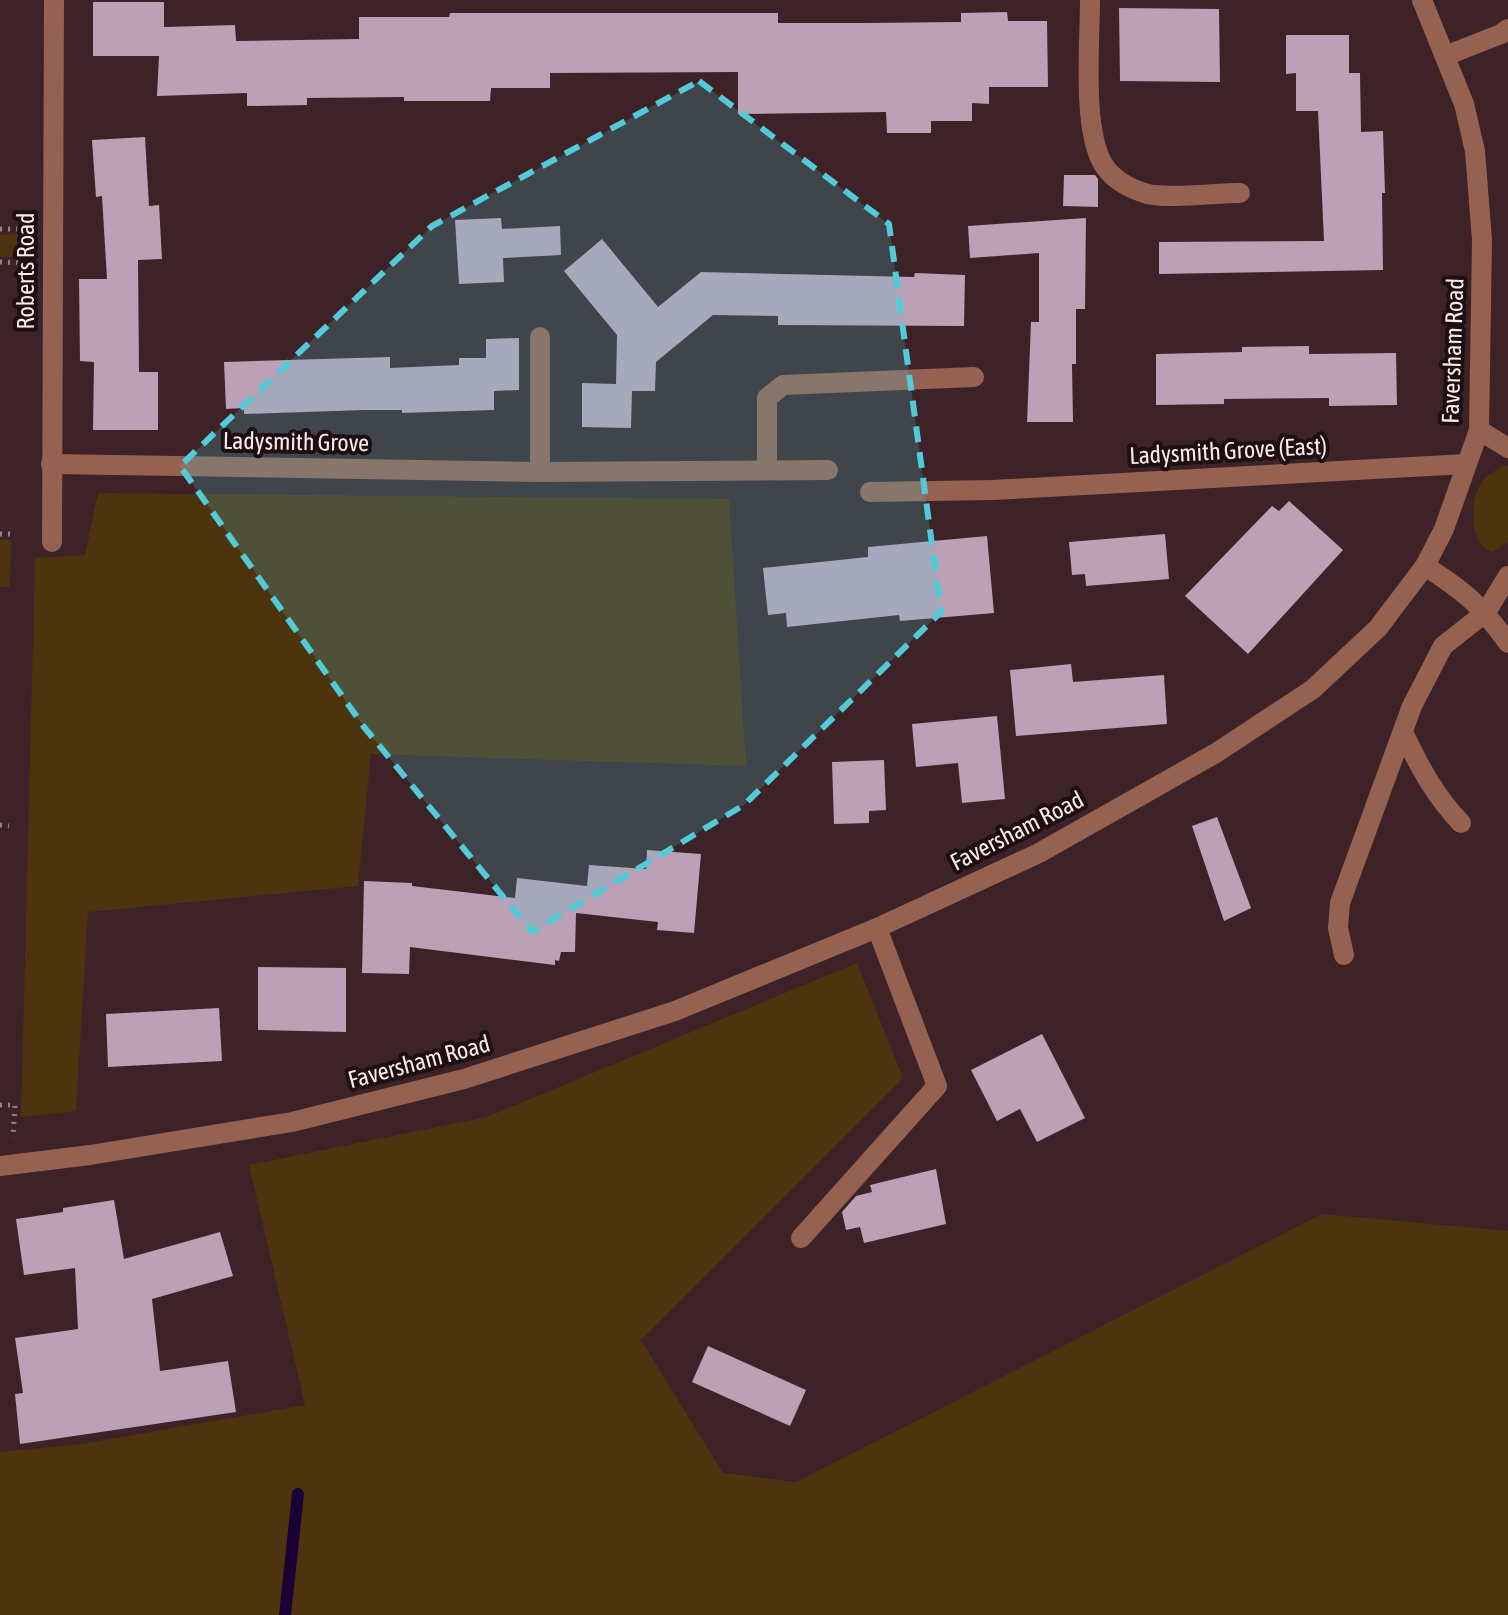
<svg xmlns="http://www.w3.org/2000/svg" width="1508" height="1615" font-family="'Asap Condensed',sans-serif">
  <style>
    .green { fill: #4e330f }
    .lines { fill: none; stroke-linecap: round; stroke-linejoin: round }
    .stream { stroke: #1b0035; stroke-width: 12 }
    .building { fill: #bca0b5 }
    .path { stroke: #988085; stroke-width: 5; stroke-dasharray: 2 6; stroke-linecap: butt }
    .service { stroke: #956151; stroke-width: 20 }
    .minor { stroke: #956151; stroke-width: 20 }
    .tertiary { stroke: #956151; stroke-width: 20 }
    .marked { fill: #52cbd9; fill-opacity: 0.2; stroke: #52cbd9; stroke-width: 6; stroke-dasharray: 16 10; stroke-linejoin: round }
    .labels { text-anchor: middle; stroke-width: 8; stroke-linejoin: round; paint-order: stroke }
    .street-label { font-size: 24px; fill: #feeaee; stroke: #1c1012 }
  </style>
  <rect width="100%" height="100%" fill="#3d2228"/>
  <g class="green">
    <path d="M21,234L20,257H0V235Z"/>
    <path d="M1503,466H1508V542L1493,552C1468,546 1469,499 1482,482C1487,475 1496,470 1503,466Z"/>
    <path d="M98,493L729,499L746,766L371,754L358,886L88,912L76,1111L21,1117L35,558L85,555Z"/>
    <path d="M0,540H11L10,587H0Z"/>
    <path d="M857,963L903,1078L641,1340L723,1473L796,1482L1322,1214L1508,1231V1615H0V1452L82,1444L305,1405L249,1165L487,1117Z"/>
  </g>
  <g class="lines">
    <path class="stream" d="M285,1615L298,1494"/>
  </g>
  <g class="building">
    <path d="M93,2H164V27L235,25L236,41L359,39V17H449L450,13H778V23H866L961,22V13L1007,12L1008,21H1047L1048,87H989V104L972,103V121H931V133H887L886,112L738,114V72L550,73V88H491L490,101H404V97L307,98V105L247,106V93L157,96L159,56H93Z"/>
    <path d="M1119,8L1219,9L1220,82L1120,81Z"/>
    <path d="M1286,35H1349V73H1360L1361,132L1383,131L1385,193H1382L1383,270L1159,274V242L1324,241L1318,111H1296V73L1286,74Z"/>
    <path d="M145,137L149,206L159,205L162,259L138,260L139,372H158V430H93L94,362L80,361L79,279H107L102,196L96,197L92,140Z"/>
    <path d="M1064,175H1095L1098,179V207L1063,206Z"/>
    <path d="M501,218L502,229L560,226L561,255L503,258L504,282L459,284L455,220Z"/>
    <path d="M1086,218L1085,309H1076V364H1072L1073,422H1027L1031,322H1039V253L970,258L968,226Z"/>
    <path d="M602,239L658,307L701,272L914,277L915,273L965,275L964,326L778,325V316L713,315L656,362L655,391H632L631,428L582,427V383L616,384L617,335L564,271Z"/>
    <path d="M519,338V390L494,391V410L402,413V410H364L244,414V408L226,409L224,362L390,357V368L459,365V358H486V339Z"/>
    <path d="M1309,346V354L1396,353L1397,405L1329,406V398L1224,399V404L1156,405V354L1242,352V347Z"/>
    <path d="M1289,501L1343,550L1248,654L1185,596L1272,506L1279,511Z"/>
    <path d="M1165,534L1169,579L1086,586L1085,574L1072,575L1069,542Z"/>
    <path d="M987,536L994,613L900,621L899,615L787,627L786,613L768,615L763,568L868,557V547Z"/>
    <path d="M1071,664L1073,682L1164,675L1167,724L1016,736L1010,670Z"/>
    <path d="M997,716L1005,799L962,803L958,763L916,767L912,724Z"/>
    <path d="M884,760L886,810L869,811V823L834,824L832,762Z"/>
    <path d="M1217,817L1251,908L1224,921L1192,826Z"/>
    <path d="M647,850L701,854L694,933L657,930L658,922L576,913L575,952H561L559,961L555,960V965L410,947L409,974L362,973L364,881L412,883V886L515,898L517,878L587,886L589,865L646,869Z"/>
    <path d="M258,967L346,968V1032L258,1030Z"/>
    <path d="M219,1008L222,1061L108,1067L106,1014Z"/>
    <path d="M1042,1034L1085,1118L1037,1142L1020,1109L997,1121L971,1070Z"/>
    <path d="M936,1169L946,1224L864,1243L860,1227L846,1230L842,1212L856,1196L872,1192L870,1185Z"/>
    <path d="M114,1200L124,1259L220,1232L233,1276L152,1299L160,1371L228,1361L236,1412L20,1444L15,1394L23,1393L15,1338L78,1329L75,1268L24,1275L16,1219L63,1212V1208Z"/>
    <path d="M708,1346L806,1390L790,1426L692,1382Z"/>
  </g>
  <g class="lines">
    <g class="path">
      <path d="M0,229H27"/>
      <path d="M0,262L23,263"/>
      <path d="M0,534H11"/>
      <path d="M0,825L9,826"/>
      <path d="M0,1105H15L13,1138"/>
    </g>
    <g class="service">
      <path d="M1090,0C1090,43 1082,128 1103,164C1113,180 1130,189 1148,194C1167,199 1217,193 1240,193"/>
      <path d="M870,492L993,490"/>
      <path d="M1403,732C1419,766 1435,796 1461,823"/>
      <path d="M1344,955L1338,928L1340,903L1412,706L1443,646L1486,612"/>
      <path d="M801,1238L937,1086L877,928"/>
    </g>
    <g class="minor">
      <path d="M1445,56L1501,34L1508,29"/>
      <path d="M1479,430L1508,448"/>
      <path d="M51,464L540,472L828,470"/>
      <path d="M767,470V398L783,385L974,377"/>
      <path d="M540,472V337"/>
      <path d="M993,490L1466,464"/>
      <path d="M52,542L54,0"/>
      <path d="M1425,566C1464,591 1481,605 1508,643"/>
      <path d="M1486,612L1508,576"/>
    </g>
    <path class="tertiary" d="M0,1166L90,1155L292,1122L464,1079L675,1011L877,928L1039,853L1216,753L1313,689L1378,628L1425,566L1444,529L1479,430L1482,240L1475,151L1464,104L1422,0"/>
  </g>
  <path class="marked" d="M699,81L889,224L941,612L744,805L532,932L364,727L180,466L432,226Z"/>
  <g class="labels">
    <g class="street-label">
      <text transform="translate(26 271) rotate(-90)" y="8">Roberts Road</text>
      <text transform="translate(1453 351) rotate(-88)" y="8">Faversham Road</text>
      <text transform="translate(296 442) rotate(1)" y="8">Ladysmith Grove</text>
      <text transform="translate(1228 451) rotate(-3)" y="8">Ladysmith Grove (East)</text>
      <text transform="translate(1017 831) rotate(-27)" y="8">Faversham Road</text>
      <text transform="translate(419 1062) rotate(-15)" y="8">Faversham Road</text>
    </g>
  </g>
</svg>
